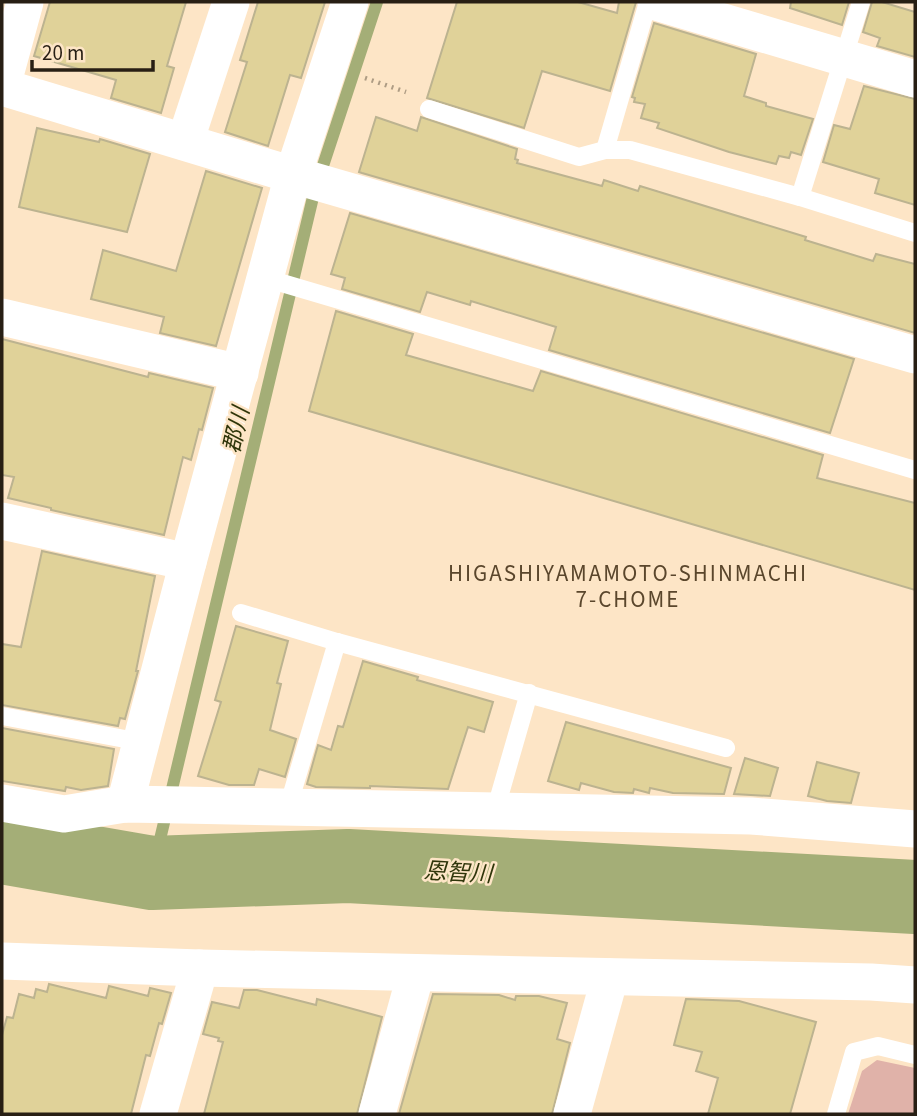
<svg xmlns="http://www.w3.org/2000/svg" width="917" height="1116" font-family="'Source Sans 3','Noto Sans JP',sans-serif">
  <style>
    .green { fill: #e0b2a9 }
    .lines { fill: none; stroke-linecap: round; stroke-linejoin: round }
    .stream { stroke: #a4ae77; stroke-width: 12 }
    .river { stroke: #a4ae77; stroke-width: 74 }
    .building { fill: #e0d299; stroke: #bcb390; stroke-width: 2 }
    .path { stroke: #ae9c84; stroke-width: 4.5; stroke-dasharray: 2 5; stroke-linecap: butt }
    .service { stroke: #fff; stroke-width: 18 }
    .minor { stroke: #fff; stroke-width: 37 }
    .labels { text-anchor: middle; stroke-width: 5; stroke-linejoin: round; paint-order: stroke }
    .water-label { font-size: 23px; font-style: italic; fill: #2f350a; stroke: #fde5c6 }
    .neighbourhood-label { font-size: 23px; letter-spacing: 2px; fill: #5a462c; stroke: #fde5c6 }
  </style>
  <rect width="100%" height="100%" fill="#fde5c6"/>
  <path class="green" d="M877,1060L915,1068V1114H848L862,1071Z"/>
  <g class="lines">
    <path class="stream" d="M152,873L314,193L377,2"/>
    <path class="river" d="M2,847L152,873L348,866L915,897"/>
  </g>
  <g class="building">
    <path d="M50,2H186L167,66L174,68L161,113L111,98L116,80L34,56Z"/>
    <path d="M258,2H325L301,78L290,75L268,146L225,132L247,62L240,60Z"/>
    <path d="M457,2H578L617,13L619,2H636L610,91L542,71L524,128L427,98Z"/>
    <path d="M791,2H849L842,25L790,8Z"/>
    <path d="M872,2H882L915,12V57L877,46L880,38L863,32Z"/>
    <path d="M654,23L756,54L744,96L766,103V106L813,119L801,155L791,152L789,158L779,156L776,164L729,152L657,128L659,123L641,118L645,104L634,102L635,98L632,97Z"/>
    <path d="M864,86L915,99V205L875,193L879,179L823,162L834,125L850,129Z"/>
    <path d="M376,117L417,131L421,117L517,149L515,159L518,160L517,163L602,186L604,180L638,191L640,186L806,237L805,240L873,261L876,254L915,264V333L362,173L359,172Z"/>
    <path d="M37,128L99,142L100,139L150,154L127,232L19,207Z"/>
    <path d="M206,171L262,188L216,346L160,333L164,317L91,299L103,250L176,271Z"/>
    <path d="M350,213L854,359L830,433L549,350L556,327L471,301L470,305L427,292L420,312L342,289L345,278L331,274Z"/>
    <path d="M336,311L413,334L406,355L533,391L541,371L823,455L817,478L915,503V590L309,411Z"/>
    <path d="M2,339L148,377L149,373L213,388L202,430L199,429L191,460L183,457L164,535L51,510V508L8,498L14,477L2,475Z"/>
    <path d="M42,551L155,576L136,671H138L125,719L120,718L118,726L2,705V644L21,647Z"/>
    <path d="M236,626L288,641L277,683L281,684L270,730L296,739L285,777L259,769L254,785H229L198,776L221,702L215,700Z"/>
    <path d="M363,661L418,677L417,680L493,702L484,732L468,727L448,789L370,786V788L316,787L307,784L318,745L331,750L338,726L343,727Z"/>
    <path d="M566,722L731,768L724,794L673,793L650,788L649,793L634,789L633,793L614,792L581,783L579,790L548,781Z"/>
    <path d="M2,728L114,749L108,786L81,790L66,787L65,791L2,781Z"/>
    <path d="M745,758L778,768L770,796L734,794Z"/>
    <path d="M817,762L859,773L851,803L827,801L808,796Z"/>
    <path d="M49,984L106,998L109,986L148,996L150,988L171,993L162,1024L159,1023L150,1056L146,1055L131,1114H2V1035L7,1017L13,1018L19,994L34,998L36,989L47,992Z"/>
    <path d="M244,990H257L316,1005L317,999L382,1017L357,1114H204L223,1042L218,1041L219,1038L203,1034L212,1002L239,1008Z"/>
    <path d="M433,994L499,995L515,1000L516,996H539L567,1003L557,1039L570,1043L552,1114H399Z"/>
    <path d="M686,999L739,1001L816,1022L790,1114H708L718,1078L696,1071L702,1052L674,1045Z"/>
  </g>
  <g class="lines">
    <path class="path" d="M365,78L406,92"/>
    <g class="service">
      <path d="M429,109L579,157L605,150H630L800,197L915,233"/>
      <path d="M605,150L648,2"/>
      <path d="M800,197L861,2"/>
      <path d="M265,278L915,470"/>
      <path d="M241,613L337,642L726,748"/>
      <path d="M2,716L141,742"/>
      <path d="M288,807L337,642"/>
      <path d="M495,811L529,693"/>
      <path d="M836,1114L854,1052L878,1046L915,1055"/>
    </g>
    <g class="minor">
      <path d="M656,2L915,79"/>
      <path d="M2,86L25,2"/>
      <path d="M2,87L293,175L915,355"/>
      <path d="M185,142L231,2"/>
      <path d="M2,317L240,373"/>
      <path d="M2,521L188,562"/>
      <path d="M2,803L64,814L125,804L182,805L751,816L915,829"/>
      <path d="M125,804L188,562L293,175L350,2"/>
      <path d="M2,961L200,968L871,982L915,985"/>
      <path d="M158,1114L200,968"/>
      <path d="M377,1114L416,973"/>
      <path d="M572,1114L610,977"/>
    </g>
  </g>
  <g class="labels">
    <g class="water-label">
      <text transform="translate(236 430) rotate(-77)" y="8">郡川</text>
      <text transform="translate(458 872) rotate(3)" y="8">恩智川</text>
    </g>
    <g class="neighbourhood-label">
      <text x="628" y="581">HIGASHIYAMAMOTO-SHINMACHI<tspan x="628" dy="26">7-CHOME</tspan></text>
    </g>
  </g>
  <rect width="917" height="1116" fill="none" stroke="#281f14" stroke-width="7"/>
  <path d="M32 60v10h121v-10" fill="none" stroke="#281f14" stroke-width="3.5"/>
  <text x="42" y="60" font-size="21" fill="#281f14" stroke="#fde5c6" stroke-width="5" paint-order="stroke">20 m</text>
</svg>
